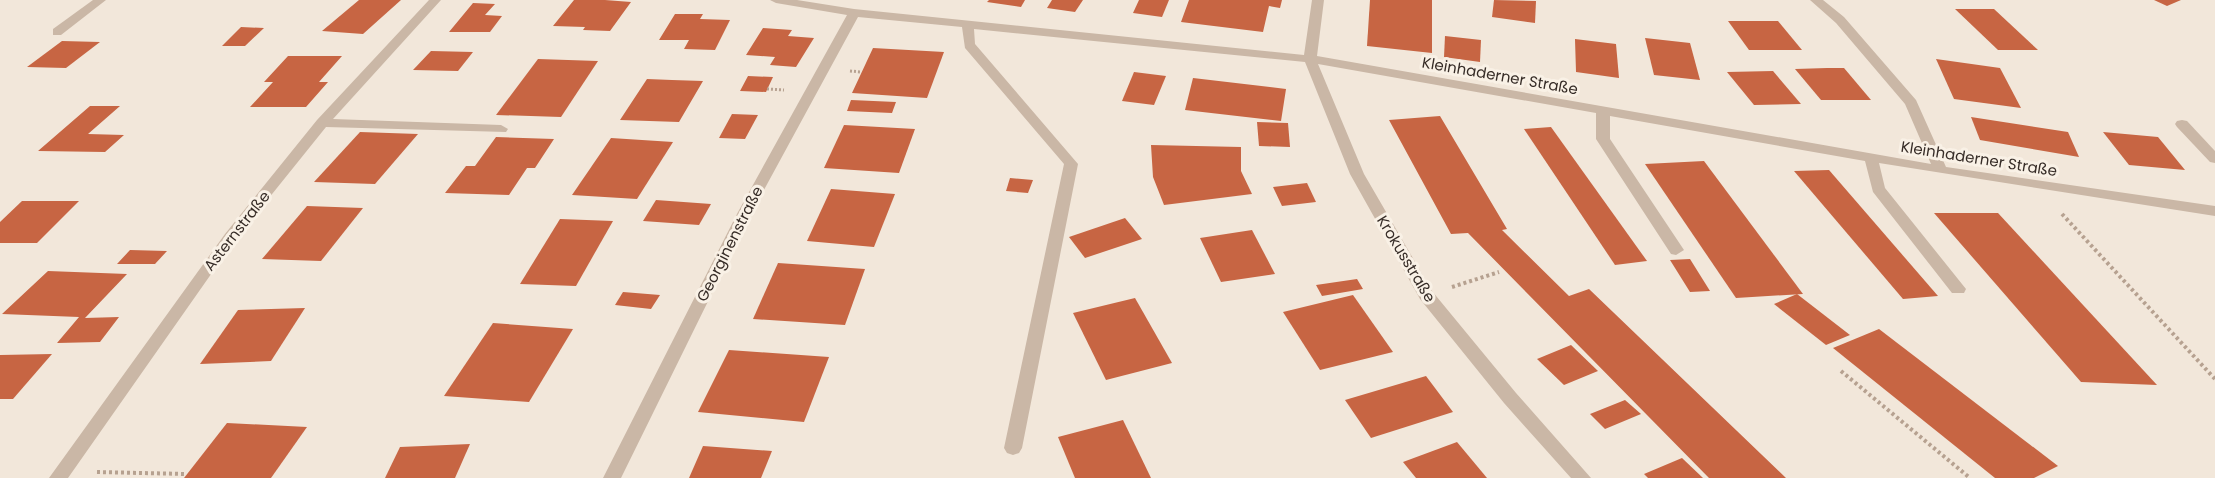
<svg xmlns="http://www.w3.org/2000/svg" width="2215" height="478" font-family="Poppins,sans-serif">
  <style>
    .building { fill: #c76543 }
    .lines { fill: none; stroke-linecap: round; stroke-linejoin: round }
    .path-far1 { stroke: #b6a190; stroke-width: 3; stroke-dasharray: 2 2; stroke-linecap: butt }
    .path { stroke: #b6a190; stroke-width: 4; stroke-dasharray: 3 3; stroke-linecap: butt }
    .minor { fill: #cab7a6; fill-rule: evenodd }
    .labels { text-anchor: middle; stroke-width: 6; stroke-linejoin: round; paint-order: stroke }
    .street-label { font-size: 15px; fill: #362c27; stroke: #f9f1e6 }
  </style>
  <rect width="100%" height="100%" fill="#f2e7da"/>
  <g class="building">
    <path d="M359,0H401L363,34L322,31Z"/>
    <path d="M574,0H605L631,2L610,31L583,30L585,27L553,26Z"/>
    <path d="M989,0H1025L1021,7L987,2Z"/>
    <path d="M1052,0H1083L1075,12L1047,8Z"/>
    <path d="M1139,0H1169L1162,17L1133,13Z"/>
    <path d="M1189,0H1282L1280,8L1269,6L1263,32L1181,22Z"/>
    <path d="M1370,0H1432V53L1367,46Z"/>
    <path d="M1494,0L1536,1L1535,23L1492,17Z"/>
    <path d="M2154,0H2181L2167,6Z"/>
    <path d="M473,3L495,4L485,15L502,16L490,32H449Z"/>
    <path d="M1955,9H1994L2038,50H1998Z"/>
    <path d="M675,14H703L700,19L730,20L715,50L684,49L689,40H659Z"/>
    <path d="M1728,21H1778L1802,50H1749Z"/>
    <path d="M241,27L264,28L245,46H222Z"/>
    <path d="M763,28L792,30L788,36L814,38L796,67L770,65L775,57L746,55Z"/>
    <path d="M1445,36L1481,40L1480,62L1444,57Z"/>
    <path d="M1645,38L1690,43L1700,80L1654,75Z"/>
    <path d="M1575,39L1616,44L1619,78L1576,72Z"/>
    <path d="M62,41L100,42L66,68L27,67Z"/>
    <path d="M873,48L944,52L927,98L852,93Z"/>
    <path d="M431,51L473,52L458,71L413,70Z"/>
    <path d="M288,56H342L319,82H328L306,107H250L273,82H264Z"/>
    <path d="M538,59L598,61L561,117L496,115Z"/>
    <path d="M1936,59L2000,68L2021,108L1954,99Z"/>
    <path d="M1827,68H1844L1871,100H1821L1795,69Z"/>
    <path d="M1773,71L1801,104L1754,105L1727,72Z"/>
    <path d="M1134,72L1166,76L1154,105L1122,101Z"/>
    <path d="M748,76L773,77L766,92L740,91Z"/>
    <path d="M1193,78L1286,89L1281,121L1185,110Z"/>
    <path d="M647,79L672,80L703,81L679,122L620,120Z"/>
    <path d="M851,100L896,102L892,113L847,111Z"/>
    <path d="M90,106H120L88,134L124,135L105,152L38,151Z"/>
    <path d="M732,114L758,115L745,139L719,138Z"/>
    <path d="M1440,116L1507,229L1502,230L1569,296L1589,289L1786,478H1709L1468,233L1451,234L1389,120Z"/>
    <path d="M1971,117L2068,132L2079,157L1980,140Z"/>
    <path d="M1257,122L1288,123L1290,147L1259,146Z"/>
    <path d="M844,125L915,129L899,173L824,168Z"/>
    <path d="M1551,127L1647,261L1615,265L1524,129Z"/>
    <path d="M360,132L418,134L375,184L314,182Z"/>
    <path d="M2103,132L2158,137L2185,170L2129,165Z"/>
    <path d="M496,137L554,139L535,168H527L509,195L445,193L466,166H475Z"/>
    <path d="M611,138L673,142L637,199L572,195Z"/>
    <path d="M1151,145L1241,147V171L1252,194L1164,205L1153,177Z"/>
    <path d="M1704,161L1803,294L1736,298L1645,164Z"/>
    <path d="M1829,170L1938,296L1903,299L1794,171Z"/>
    <path d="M1010,178L1033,180L1028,193L1006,191Z"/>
    <path d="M1307,183L1316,202L1282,206L1273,187Z"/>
    <path d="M831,189L895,194L874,247L807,241Z"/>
    <path d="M656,200L711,204L699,225L643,221Z"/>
    <path d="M22,201H79L37,243H0V222Z"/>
    <path d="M307,206L363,208L321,261L262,259Z"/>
    <path d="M1934,213H1998L2157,385L2081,382Z"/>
    <path d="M1125,218L1142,239L1085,258L1069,237Z"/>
    <path d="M560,219L613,221L576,286L520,284Z"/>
    <path d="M1252,230L1275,274L1221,282L1200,238Z"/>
    <path d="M130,250L167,251L155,264H117Z"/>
    <path d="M1690,259L1710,291L1690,292L1670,260Z"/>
    <path d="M778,263L865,269L845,325L753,319Z"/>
    <path d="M48,271L127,274L85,318L119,317L100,342L57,343L79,317L2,314Z"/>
    <path d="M1357,279L1363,289L1322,296L1316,285Z"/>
    <path d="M623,292L660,295L651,309L615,305Z"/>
    <path d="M1797,294L1850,335L1826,345L1774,304Z"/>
    <path d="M1353,295L1393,352L1320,370L1283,312Z"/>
    <path d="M1135,298L1172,363L1106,380L1073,313Z"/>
    <path d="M305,308L271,361L200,364L238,310Z"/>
    <path d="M493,323L573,329L529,402L444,396Z"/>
    <path d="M1879,329L2058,466L2034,478H1995L1833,348Z"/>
    <path d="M1571,345L1598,371L1564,385L1537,359Z"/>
    <path d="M729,350L829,357L804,422L698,412Z"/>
    <path d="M52,354L13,399H0V355Z"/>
    <path d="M1426,376L1453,412L1371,438L1345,400Z"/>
    <path d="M1625,400L1641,414L1605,429L1590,414Z"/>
    <path d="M1123,420L1151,478H1075L1058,437Z"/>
    <path d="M227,423L307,427L271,478H184Z"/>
    <path d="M1457,442L1487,478H1416L1403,462Z"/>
    <path d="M470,444L455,478H385L400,447Z"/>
    <path d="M703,446L772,451L761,478H689Z"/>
    <path d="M1682,458L1703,478H1648L1644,474Z"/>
  </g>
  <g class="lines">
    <g class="path-far1">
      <path d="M850,71L861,72"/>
      <path d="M767,89L784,90"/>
    </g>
    <g class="path">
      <path d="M2062,214L2215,379"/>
      <path d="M1452,287L1499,272"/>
      <path d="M1841,371L1970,478"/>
      <path d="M97,472L186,474"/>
    </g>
    <g class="minor">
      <path d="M93,0H106L61,35H53V29Z"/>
      <path d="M429,0H441L333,119L501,125L508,129L506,132L326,127L235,240L68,478H49L225,234L317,120Z"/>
      <path d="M770,0H797L854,9L1304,55L1312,0H1324L1317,56L1931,164L1905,104L1836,23L1810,0H1823L1844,17L1916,100L1946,167L2215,206V216L1879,163L1885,188L1966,289L1964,293H1952L1873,192L1865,161L1610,116V139L1684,250L1676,255L1671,254L1596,139V113L1318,64L1364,174L1432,291L1516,393L1591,478H1571L1504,403L1420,299L1350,174L1305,62L974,29L975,44L1078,164L1022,448L1019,453L1013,455L1007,453L1004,448L1064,164L965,48L962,27L858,17L752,212L621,478H603L738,212L847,15L776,3Z"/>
      <path d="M2182,120L2187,121L2215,151V163L2210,162L2177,127L2175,124L2177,121Z"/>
    </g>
  </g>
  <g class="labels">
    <g class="street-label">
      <text transform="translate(1500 76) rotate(10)" y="5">Kleinhaderner Straße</text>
      <text transform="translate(1979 159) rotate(9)" y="5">Kleinhaderner Straße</text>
      <text transform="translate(237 231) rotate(-52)" y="5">Asternstraße</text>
      <text transform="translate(730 244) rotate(-63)" y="5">Georginenstraße</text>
      <text transform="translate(1406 259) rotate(59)" y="5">Krokusstraße</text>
    </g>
  </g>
</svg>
